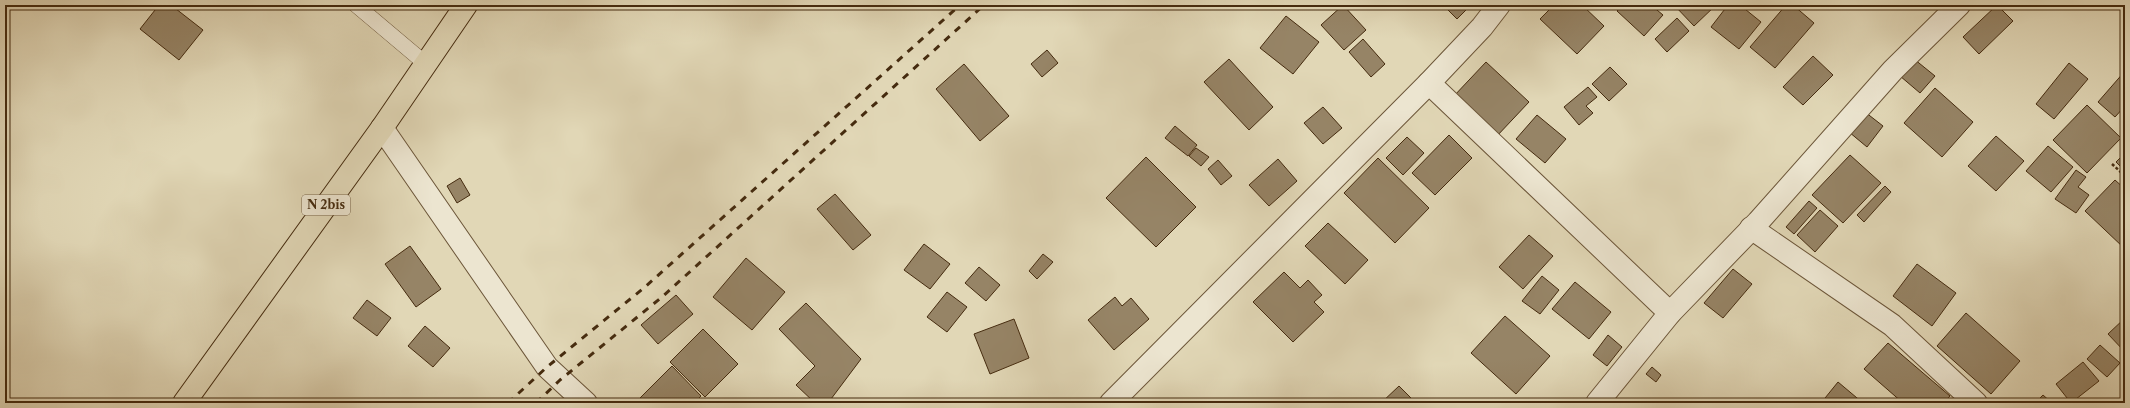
<svg xmlns="http://www.w3.org/2000/svg" width="2130" height="408" font-family="'Libre Caslon Text',serif">
  <style>
    .building { fill: #968466; stroke: #452b0f }
    .lines { fill: none; stroke-linecap: round; stroke-linejoin: round }
    .lane-casing { stroke: #6c5639; stroke-width: 16 }
    .street-casing { stroke: #6c5639; stroke-width: 24 }
    .primary-casing { stroke: #452b0f; stroke-width: 24 }
    .path { stroke: #452b0f; stroke-width: 2.5; stroke-dasharray: 3 2; stroke-linecap: butt }
    .lane { stroke: #ece5d0; stroke-width: 15 }
    .street { stroke: #ece5d0; stroke-width: 22 }
    .primary { stroke: #e1d7b6; stroke-width: 22 }
    .rail { stroke: #452b0f; stroke-width: 3; stroke-dasharray: 7 7; stroke-linecap: butt }
    .labels { text-anchor: middle; stroke-width: 3; stroke-linejoin: round; paint-order: stroke }
    .shield { fill: #ece5d0; stroke: #776349; stroke-width: 1 }
    .shield-label { font-size: 12px; font-weight: bold; fill: #452b0f }
  </style>
  <rect width="100%" height="100%" fill="#e1d7b6"/>
  <filter id="stains"><feTurbulence type="fractalNoise" baseFrequency=".005" numOctaves="4"/><feColorMatrix values="0 0 0 0 .2 0 0 0 0 .09 0 0 0 0 .02 0 0 0 .5 -.17"/></filter>
  <radialGradient id="worn" r=".72"><stop offset=".6" stop-color="#630" stop-opacity="0"/><stop offset="1" stop-color="#630" stop-opacity=".3"/></radialGradient>
  <g class="building">
    <path d="M159,5H171L203,30L179,60L140,29Z"/>
    <path d="M1343,5L1366,30L1344,50L1321,25Z"/>
    <path d="M1443,5H1471L1457,19Z"/>
    <path d="M1554,5H1582L1604,26L1577,54L1540,19Z"/>
    <path d="M1622,5H1651L1663,15L1644,36L1617,11Z"/>
    <path d="M1674,5H1716L1694,26Z"/>
    <path d="M1728,5H1740L1761,22L1739,49L1711,27Z"/>
    <path d="M1786,5H1793L1814,23L1775,68L1750,47Z"/>
    <path d="M1997,5L2013,21L1979,54L1963,37Z"/>
    <path d="M1286,16L1319,42L1293,74L1260,48Z"/>
    <path d="M1677,18L1689,31L1667,52L1655,39Z"/>
    <path d="M1363,39L1385,64L1371,77L1349,52Z"/>
    <path d="M1047,50L1058,63L1042,77L1031,64Z"/>
    <path d="M1813,56L1833,75L1803,105L1783,87Z"/>
    <path d="M1229,59L1273,107L1249,130L1204,82Z"/>
    <path d="M1914,59L1935,76L1920,93L1900,76Z"/>
    <path d="M1486,62L1529,102L1496,137L1453,97Z"/>
    <path d="M2069,63L2088,79L2054,119L2036,104Z"/>
    <path d="M964,64L1009,116L980,141L936,89Z"/>
    <path d="M1610,67L1627,84L1609,101L1592,84Z"/>
    <path d="M2125,71V106L2115,117L2098,102Z"/>
    <path d="M1588,87L1597,97L1586,106L1593,113L1579,125L1564,107Z"/>
    <path d="M1935,88L1973,122L1942,157L1904,123Z"/>
    <path d="M2087,105L2121,138L2087,173L2053,140Z"/>
    <path d="M1323,107L1342,128L1323,144L1304,123Z"/>
    <path d="M1865,112L1883,126L1867,147L1849,132Z"/>
    <path d="M1537,115L1566,139L1545,163L1516,139Z"/>
    <path d="M1175,126L1197,145L1188,156L1165,138Z"/>
    <path d="M1449,135L1472,158L1435,195L1412,173Z"/>
    <path d="M1996,136L2024,161L1996,191L1968,166Z"/>
    <path d="M1407,137L1424,153L1403,175L1386,158Z"/>
    <path d="M2048,146L2073,167L2051,192L2026,171Z"/>
    <path d="M1196,148L1209,157L1201,166L1189,156Z"/>
    <path d="M2125,153V171L2116,162Z"/>
    <path d="M1850,155L1881,183L1843,223L1812,195Z"/>
    <path d="M1146,157L1196,207L1156,247L1106,198Z"/>
    <path d="M1378,158L1429,208L1395,243L1344,193Z"/>
    <path d="M1278,159L1297,181L1269,206L1249,185Z"/>
    <path d="M1218,160L1232,176L1221,185L1208,169Z"/>
    <path d="M2076,170L2086,177L2078,187L2089,195L2076,213L2055,199Z"/>
    <path d="M460,178L470,195L457,203L447,186Z"/>
    <path d="M2115,180L2125,189L2124,248L2085,211Z"/>
    <path d="M1885,186L1891,192L1864,222L1857,215Z"/>
    <path d="M835,194L871,235L853,250L817,209Z"/>
    <path d="M1809,201L1817,208L1794,234L1786,227Z"/>
    <path d="M1820,210L1838,226L1815,252L1797,235Z"/>
    <path d="M1328,223L1368,260L1345,284L1305,246Z"/>
    <path d="M1529,235L1553,256L1523,289L1499,267Z"/>
    <path d="M924,244L950,264L930,289L904,270Z"/>
    <path d="M410,246L441,289L416,307L385,264Z"/>
    <path d="M1043,254L1053,262L1037,279L1029,271Z"/>
    <path d="M746,258L785,292L752,330L713,297Z"/>
    <path d="M1917,264L1956,293L1932,326L1893,296Z"/>
    <path d="M979,267L1000,285L986,301L965,283Z"/>
    <path d="M1733,269L1752,284L1723,318L1704,303Z"/>
    <path d="M1284,272L1300,288L1308,280L1322,295L1314,302L1324,312L1293,342L1253,302Z"/>
    <path d="M1542,276L1559,290L1540,314L1522,301Z"/>
    <path d="M1575,282L1611,312L1589,339L1552,309Z"/>
    <path d="M947,292L967,307L947,332L927,317Z"/>
    <path d="M676,295L693,314L658,344L641,325Z"/>
    <path d="M1115,297L1122,306L1131,298L1149,319L1114,350L1088,320Z"/>
    <path d="M367,300L391,318L377,336L353,318Z"/>
    <path d="M806,303L861,359L828,403H815L796,385L815,366L779,329Z"/>
    <path d="M1966,313L2020,361L1991,394L1937,346Z"/>
    <path d="M1505,316L1550,356L1516,394L1471,353Z"/>
    <path d="M2125,318V352L2108,334Z"/>
    <path d="M1014,319L1029,358L990,374L974,334Z"/>
    <path d="M425,326L450,348L433,367L408,346Z"/>
    <path d="M703,329L738,364L705,397L670,362Z"/>
    <path d="M1608,335L1622,347L1607,366L1593,355Z"/>
    <path d="M1888,343L1950,396L1944,403H1903L1864,369Z"/>
    <path d="M2100,345L2120,363L2107,377L2087,359Z"/>
    <path d="M2083,362L2099,381L2071,403L2056,384Z"/>
    <path d="M672,366L701,396L694,403H635Z"/>
    <path d="M1652,367L1661,375L1656,382L1646,374Z"/>
    <path d="M1838,382L1863,403H1821Z"/>
    <path d="M1399,386L1416,403H1381Z"/>
    <path d="M2043,395L2052,403H2035Z"/>
  </g>
  <g class="lines">
    <defs>
      <path id="lane" d="M356,5L426,64"/>
      <g id="street">
        <path d="M1429,83L1670,313"/>
        <path d="M382,128L547,367L586,403"/>
        <path d="M1751,228L1892,325L1976,403"/>
        <path d="M1111,403L1429,83L1482,27L1499,5"/>
        <path d="M1597,403L1670,313L1758,222L1893,70L1959,5"/>
      </g>
      <path id="primary" d="M184,403L382,128L466,5"/>
    </defs>
    <use href="#lane" class="lane-casing"/>
    <use href="#street" class="street-casing"/>
    <use href="#primary" class="primary-casing"/>
    <path class="path" d="M2112,164L2125,176"/>
    <use href="#lane" class="lane"/>
    <use href="#street" class="street"/>
    <use href="#primary" class="primary"/>
    <g class="rail">
      <path d="M508,403L547,367L645,287L960,5"/>
      <path d="M536,403L560,380L662,297L984,5"/>
    </g>
  </g>
  <g class="labels">
    <rect class="shield" x="302" y="195" width="48" height="20" rx="3"/>
    <g class="shield-label">
      <text x="326" y="209">N 2bis</text>
    </g>
  </g>
  <rect width="2130" height="408" fill="none" stroke="#e1d7b6" stroke-width="20"/>
  <rect x="6" y="6" width="2118" height="396" fill="none" stroke="#452b0f" stroke-width="2"/>
  <rect x="10" y="10" width="2110" height="388" fill="none" stroke="#452b0f"/>
  <rect width="100%" height="100%" filter="url(#stains)"/>
  <rect width="100%" height="100%" fill="url(#worn)"/>
</svg>
